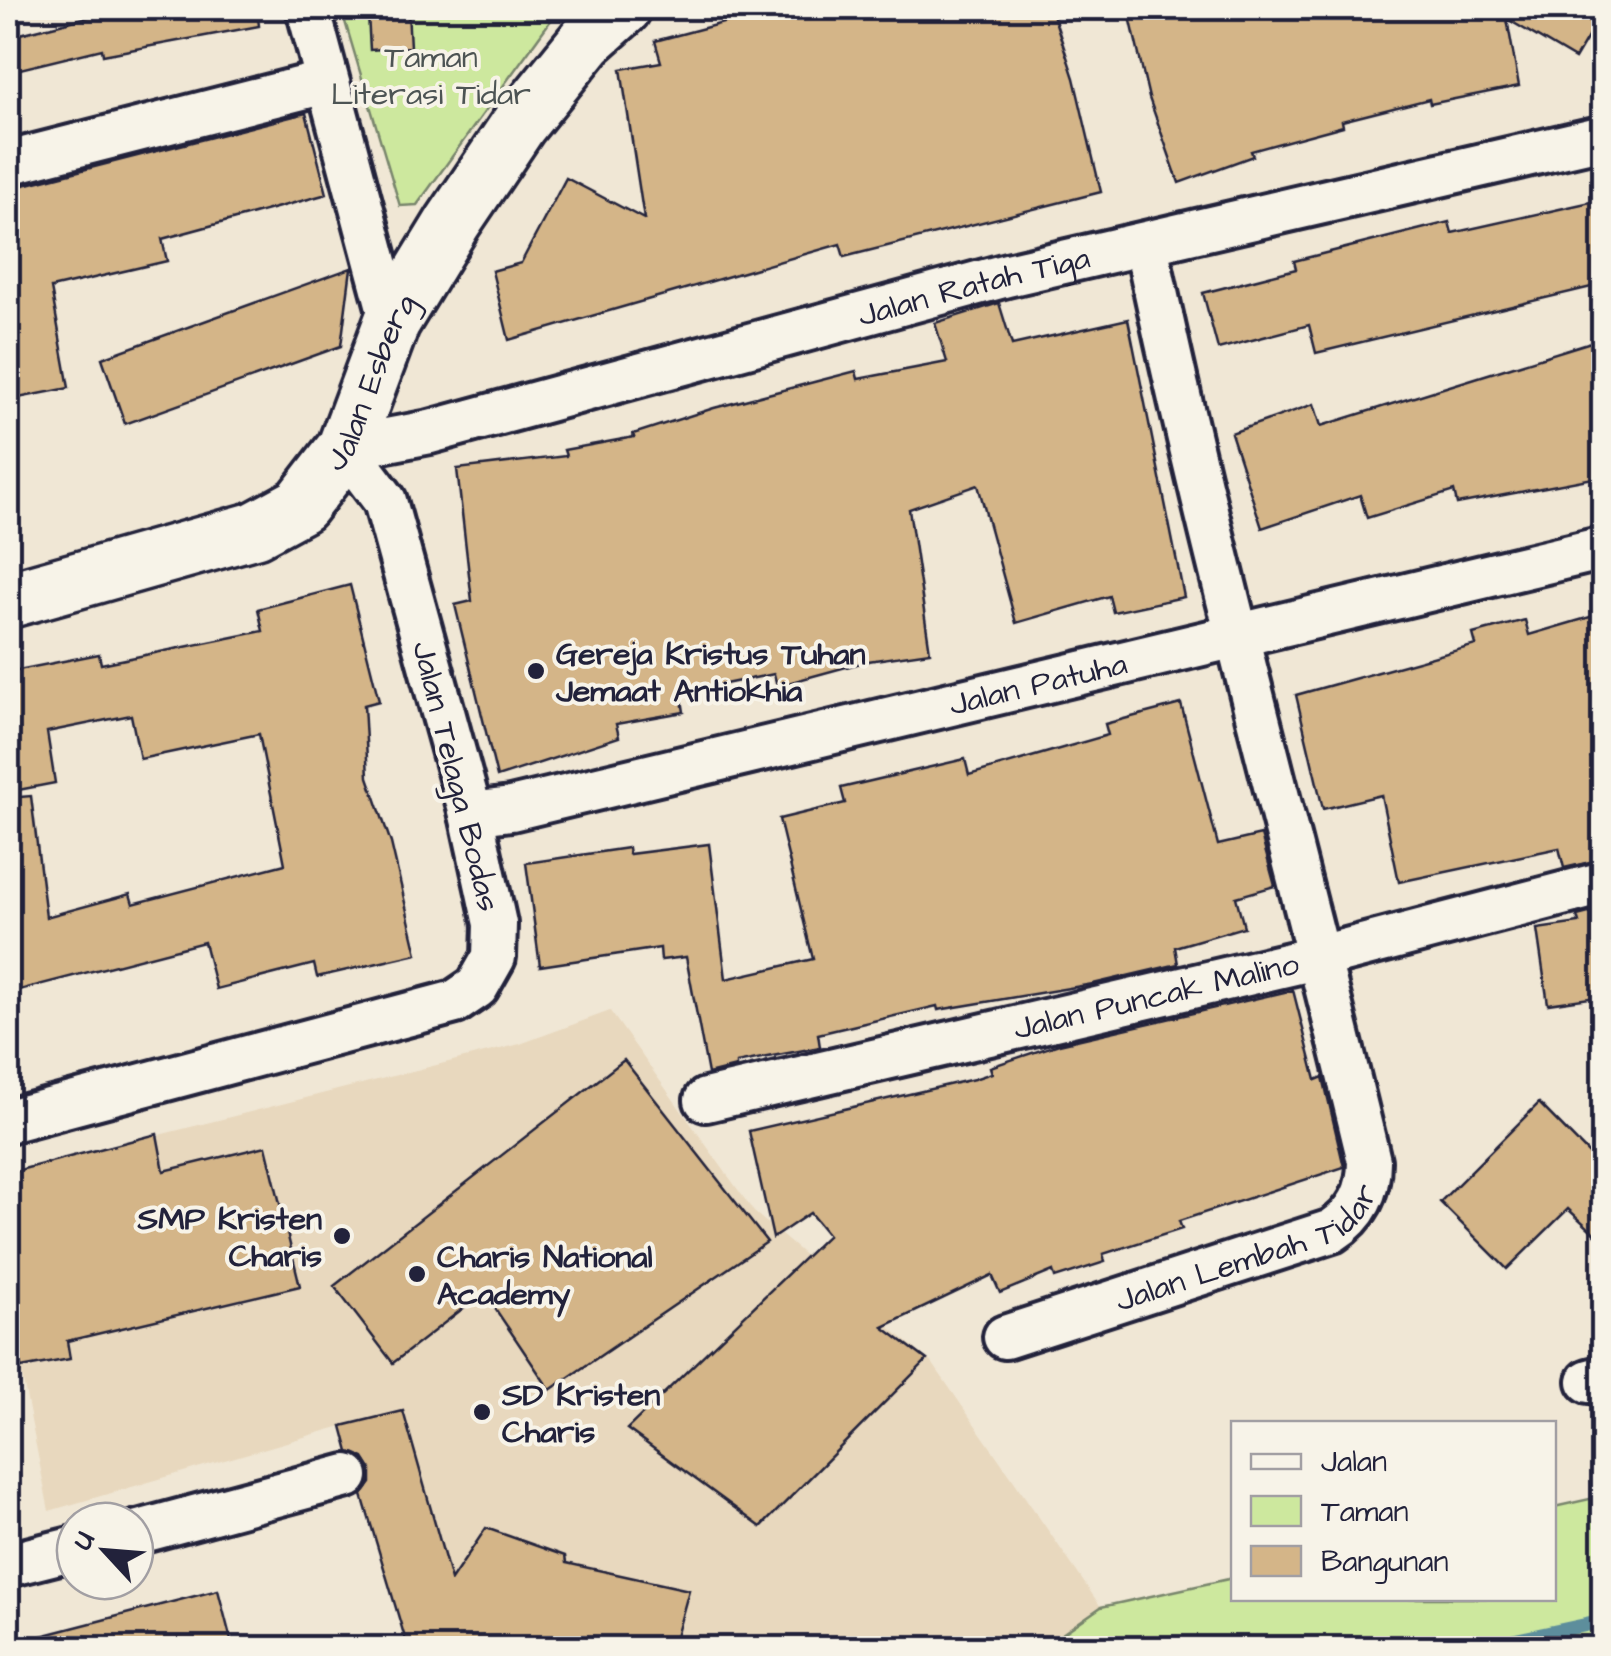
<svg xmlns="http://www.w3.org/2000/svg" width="1611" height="1656" font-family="'Architects Daughter',sans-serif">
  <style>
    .built { fill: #e8d8be }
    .green { fill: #cde89e; stroke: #78856c; stroke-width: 2.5 }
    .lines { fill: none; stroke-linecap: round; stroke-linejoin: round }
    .stream { stroke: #5d8e9c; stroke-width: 14 }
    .building { fill: #d4b588; stroke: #22223b; stroke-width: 2.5 }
    .minor-casing { stroke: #22223b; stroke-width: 50 }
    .secondary-casing { stroke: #22223b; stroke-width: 62 }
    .minor { stroke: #f7f3e8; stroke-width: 42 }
    .secondary { stroke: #f7f3e8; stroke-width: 55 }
    .poi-dot { fill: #22223b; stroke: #f7f3e8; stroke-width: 4 }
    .labels { text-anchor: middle; stroke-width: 8; stroke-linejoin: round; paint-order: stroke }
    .park-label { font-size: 32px; fill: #4d5454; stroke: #f7f3e8 }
    .street-label { font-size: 32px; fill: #22223b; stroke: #f7f3e8 }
    .poi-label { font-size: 32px; font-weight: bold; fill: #22223b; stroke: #f7f3e8; text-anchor: start }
  </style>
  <rect width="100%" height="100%" fill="#f0e7d5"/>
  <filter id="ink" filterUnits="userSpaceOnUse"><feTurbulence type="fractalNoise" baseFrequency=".01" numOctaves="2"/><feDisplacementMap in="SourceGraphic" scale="20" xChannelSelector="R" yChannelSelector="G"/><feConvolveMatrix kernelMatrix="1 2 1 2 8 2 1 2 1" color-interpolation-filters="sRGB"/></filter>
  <g filter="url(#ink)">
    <path class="built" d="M610,1011L754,1212L933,1364L1101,1607L1042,1648H409L342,1426L49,1511L14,1335L8,1337V1173L520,1044Z"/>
    <g class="green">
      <path d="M341,8H559V9L417,205L400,206Z"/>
      <path d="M1603,1496V1648H1042L1101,1607L1233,1578L1234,1598H1554V1507Z"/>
    </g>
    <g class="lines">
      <path class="stream" d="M1479,1648L1604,1621"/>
    </g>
    <g class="building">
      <path d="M95,8H257L259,26L103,55L102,49L8,72V37L96,15Z"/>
      <path d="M780,8H1051L1074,78L1101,192L844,257L840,244L509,340L492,271L521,263L566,178L644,219L621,69L661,62L655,41Z"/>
      <path d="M1128,8H1330L1332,18L1372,8L1604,10L1575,59L1507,19L1519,86L1430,104L1429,99L1342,121L1343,126L1251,151L1253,156L1179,183L1149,98Z"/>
      <path d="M408,11L410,47L370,50L368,14Z"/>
      <path d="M306,113L327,194L162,239L167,261L51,288L69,388L8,400V189Z"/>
      <path d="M1604,199V284L1316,353L1309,325L1218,349L1203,293L1296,269L1294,261L1449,222L1452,233Z"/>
      <path d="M351,268L341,346L125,424L102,358Z"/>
      <path d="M999,303L1012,345L1128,319L1184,597L1113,612L1109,596L1016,623L978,485L909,509L930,652L868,661L777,686L774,674L681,693L684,712L616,724L619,737L497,777L455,605L472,601L457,469L566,456L564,450L634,437L633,434L714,408L856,371L858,379L947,362L935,323Z"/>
      <path d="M1604,338V476L1457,504L1454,491L1367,518L1360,495L1262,528L1231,433L1314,404L1321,426Z"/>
      <path d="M350,585L379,701L364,705L368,777L391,843L417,954L317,977L314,964L216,989L204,942L8,993V798L31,796L46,917L130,894L133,904L285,864L259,734L140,759L131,715L47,732L55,783L8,792V672L99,654L101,664L263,631L258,609Z"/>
      <path d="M1604,613V756L1591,758L1604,804V859L1564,868L1559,848L1399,882L1381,795L1323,809L1296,695L1476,645L1473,634L1525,620L1529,635Z"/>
      <path d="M1181,704L1218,845L1261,835L1275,886L1236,897L1244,927L1175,947L1178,964L1093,984L938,1010L937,1006L818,1034L820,1047L736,1063V1067L708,1074L686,957L661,960L660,948L540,966L526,863L628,848L629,854L709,844L726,979L813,959L779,819L845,803L841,788L965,759L969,775L1108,735L1105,724Z"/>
      <path d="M1604,909V996L1548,1004L1537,929L1579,923L1577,916Z"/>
      <path d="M1293,990L1316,1080L1323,1077L1344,1167L1179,1221L1182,1229L1103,1254L1105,1262L1055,1278L1053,1271L1000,1293L992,1275L883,1327L927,1360L761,1527L627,1429L828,1235L810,1213L773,1238L749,1131L974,1079L992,1073L990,1067L1059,1044Z"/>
      <path d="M624,1060L767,1242L550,1390L484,1292L393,1363L334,1286Z"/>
      <path d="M1539,1103L1604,1169V1242L1568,1209L1507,1269L1440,1202Z"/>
      <path d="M157,1134L164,1171L266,1146L300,1286L67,1341L70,1359L21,1368L14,1335L8,1337V1173Z"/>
      <path d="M403,1411L451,1580L486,1528L565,1556L566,1563L689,1590L673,1648H408L362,1495L371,1483V1469L364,1458L349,1452L342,1426Z"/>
      <path d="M218,1590L233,1648H42L41,1636Z"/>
    </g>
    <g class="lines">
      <defs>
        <g id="minor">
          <path d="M308,8L392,322"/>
          <path d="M8,163L326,82"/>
          <path id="s1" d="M471,814L511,809L1604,548"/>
          <path id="s2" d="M706,1100L1320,957L1604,883"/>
          <path id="s3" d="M8,1121L455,1002L477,987L494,957L495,924L471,814L385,501L345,448L430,432L1007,275L1604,137"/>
          <path id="s4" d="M1005,1337L1332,1231C1358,1214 1369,1192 1369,1161C1296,855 1210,553 1146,245"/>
          <path d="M1589,1381L1604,1377"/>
          <path d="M135,1533L347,1476"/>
          <path d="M8,1565L75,1548"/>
        </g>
        <g id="secondary">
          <path id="s5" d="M8,600L255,530L301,505L345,448L392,322L453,222L519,124L587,40L623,8"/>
        </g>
      </defs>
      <use href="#minor" class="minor-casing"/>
      <use href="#secondary" class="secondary-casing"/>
      <use href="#minor" class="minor"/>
      <use href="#secondary" class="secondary"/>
    </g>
  </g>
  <g class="poi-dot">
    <circle cx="536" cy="671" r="10"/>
    <circle cx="342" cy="1236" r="10"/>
    <circle cx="417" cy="1274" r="10"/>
    <circle cx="482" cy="1412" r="10"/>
  </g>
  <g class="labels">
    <g class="park-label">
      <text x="431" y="67">Taman<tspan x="431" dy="37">Literasi Tidar</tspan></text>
    </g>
    <g class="street-label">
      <text dy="11" stroke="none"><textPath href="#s3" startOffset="1710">Jalan Ratah Tiga</textPath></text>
      <text dy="11" stroke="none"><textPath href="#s5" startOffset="452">Jalan Esberg</textPath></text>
      <text dy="11" stroke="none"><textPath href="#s1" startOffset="582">Jalan Patuha</textPath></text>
      <text transform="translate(457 776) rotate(76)" y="11">Jalan Telaga Bodas</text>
      <text dy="11" stroke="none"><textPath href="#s2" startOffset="462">Jalan Puncak Malino</textPath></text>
      <text dy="11" stroke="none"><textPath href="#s4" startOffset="260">Jalan Lembah Tidar</textPath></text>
    </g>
    <g class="poi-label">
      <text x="556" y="664">Gereja Kristus Tuhan<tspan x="556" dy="37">Jemaat Antiokhia</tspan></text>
      <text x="322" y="1229" text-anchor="end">SMP Kristen<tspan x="322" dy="37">Charis</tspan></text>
      <text x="437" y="1267">Charis National<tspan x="437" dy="37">Academy</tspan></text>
      <text x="502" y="1405">SD Kristen<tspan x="502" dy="37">Charis</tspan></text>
    </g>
  </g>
  <rect width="1611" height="1656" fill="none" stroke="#f7f3e8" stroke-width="40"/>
  <rect x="20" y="20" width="1571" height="1616" fill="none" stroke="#22223b" stroke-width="4" filter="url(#ink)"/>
  <rect x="1231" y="1421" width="325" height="180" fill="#f7f3e8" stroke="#a29fa3" stroke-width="2.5"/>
  <rect x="1251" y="1454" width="50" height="15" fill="#f7f3e8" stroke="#a29fa3" stroke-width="2.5"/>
  <text x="1321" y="1471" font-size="30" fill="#22223b">Jalan</text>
  <rect x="1251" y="1496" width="50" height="30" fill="#cde89e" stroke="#a29fa3" stroke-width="2.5"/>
  <text x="1321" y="1521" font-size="30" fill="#22223b">Taman</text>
  <rect x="1251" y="1546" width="50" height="30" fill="#d4b588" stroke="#a29fa3" stroke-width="2.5"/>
  <text x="1321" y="1571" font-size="30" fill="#22223b">Bangunan</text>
  <g transform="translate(105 1551) rotate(296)"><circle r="48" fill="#f7f3e8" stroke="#a29fa3" stroke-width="2.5"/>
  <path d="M0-8L18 38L0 25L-18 38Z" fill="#22223b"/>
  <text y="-15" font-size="28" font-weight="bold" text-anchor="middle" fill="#22223b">U</text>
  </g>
</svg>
